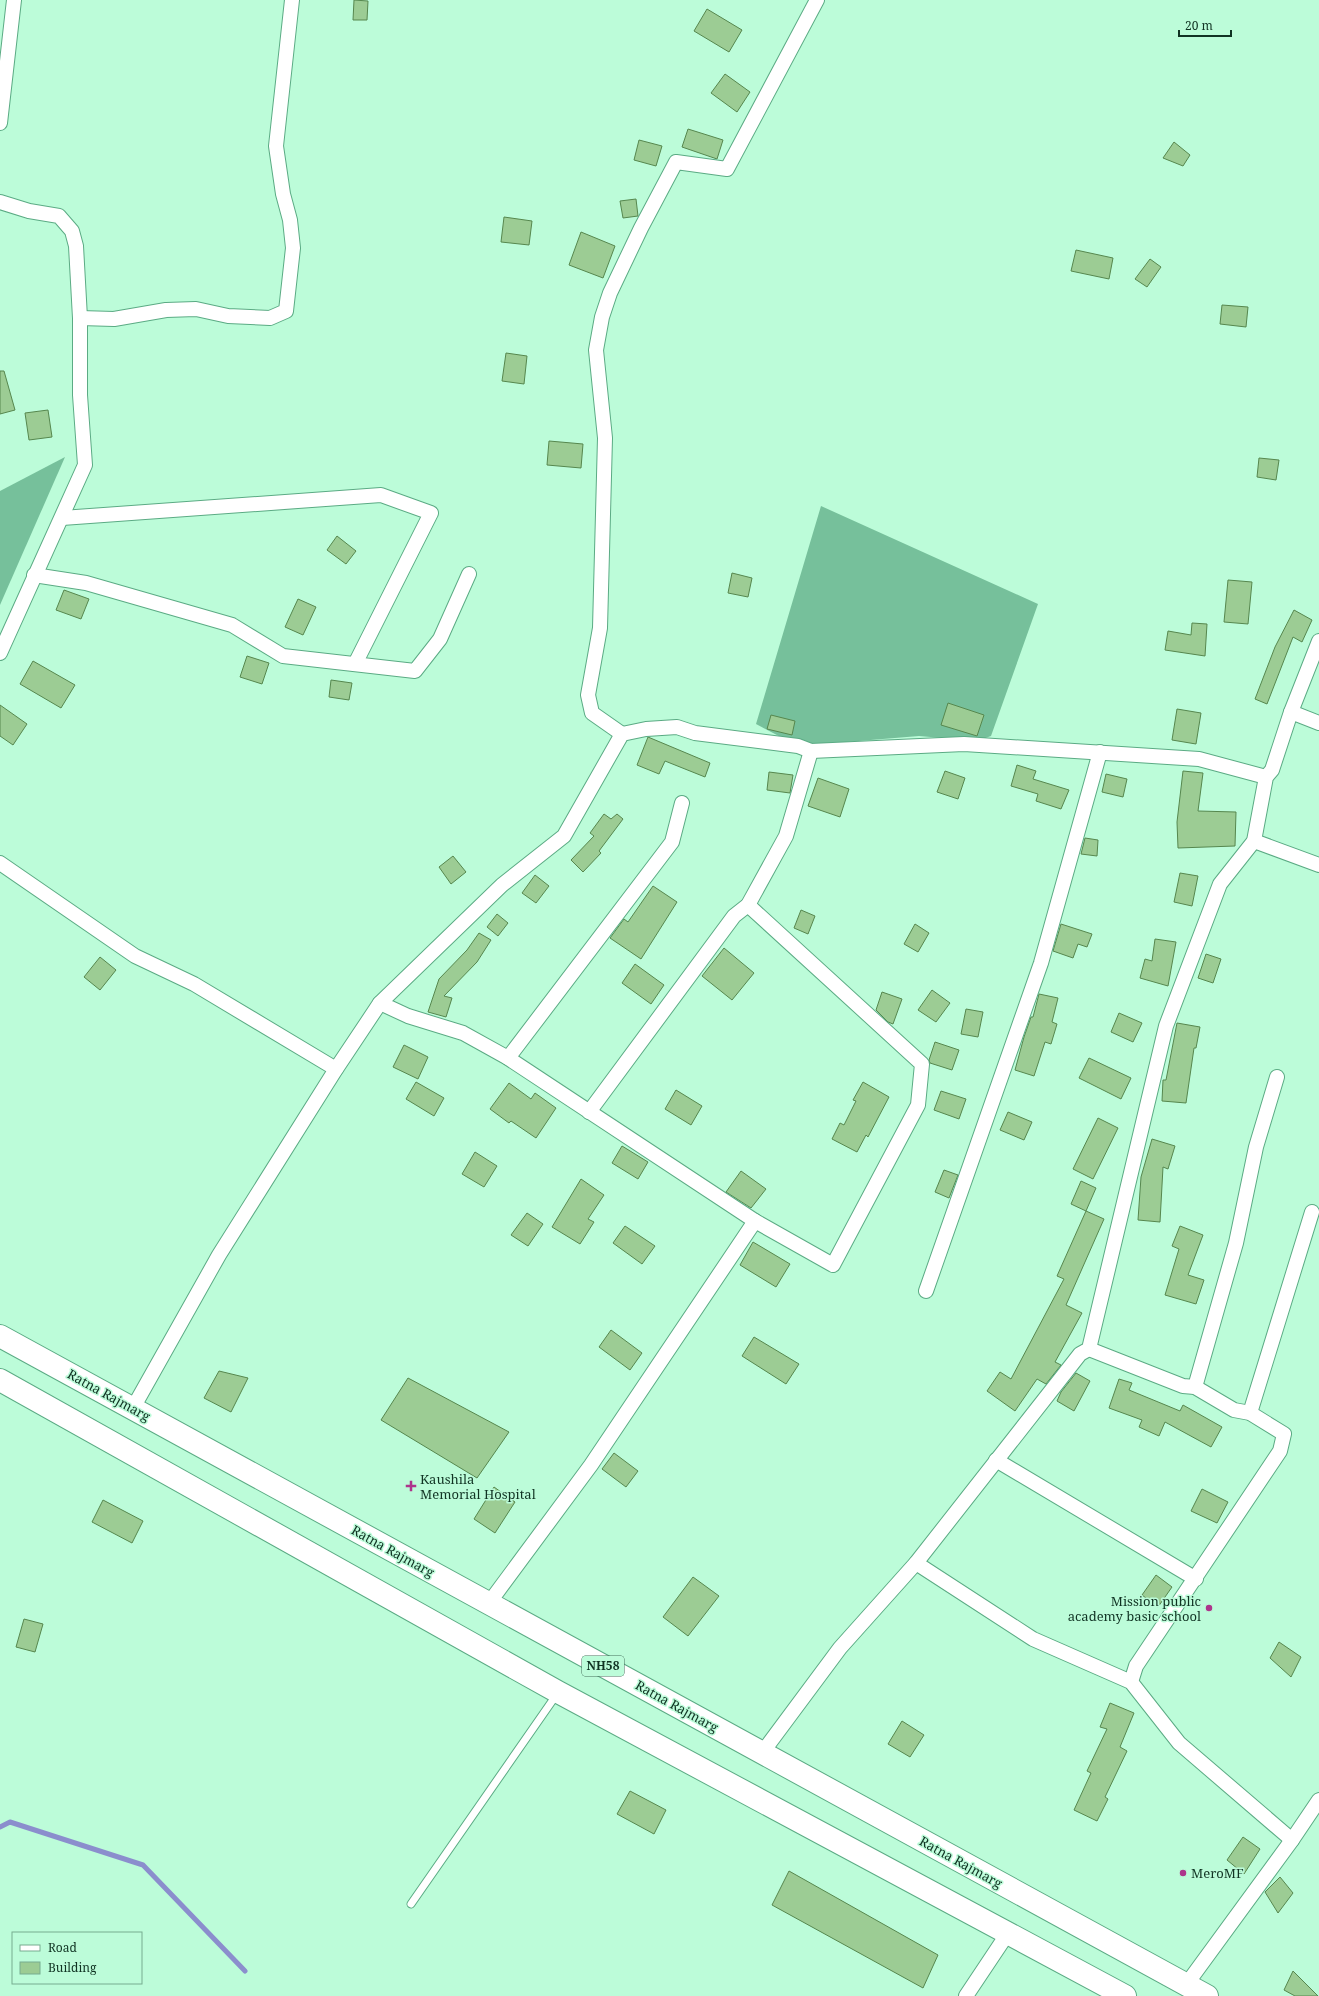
<svg xmlns="http://www.w3.org/2000/svg" width="1319" height="1996" font-family="'Noto Serif',serif">
  <style>
    .forest { fill: #76c09b }
    .lines { fill: none; stroke-linecap: round; stroke-linejoin: round }
    .stream { stroke: #8b8ecd; stroke-width: 5 }
    .building { fill: #9ccc94; stroke: #56874e }
    .service-casing { stroke: #5bab84; stroke-width: 9 }
    .minor-casing { stroke: #5bab84; stroke-width: 16 }
    .trunk-casing { stroke: #5bab84; stroke-width: 24 }
    .service { stroke: #fff; stroke-width: 7 }
    .minor { stroke: #fff; stroke-width: 14 }
    .trunk { stroke: #fff; stroke-width: 22 }
    .poi-dot { fill: #ad358b; stroke: #bcfcd9; stroke-width: 1.5 }
    .labels { text-anchor: middle; stroke-width: 3; stroke-linejoin: round; paint-order: stroke }
    .shield { fill: #bcfcd9; stroke: #446f5a; stroke-width: 1 }
    .shield-label { font-size: 12px; font-weight: bold; fill: #103323 }
    .street-label { font-size: 13px; fill: #103323; stroke: #bcfcd9 }
    .poi-label { font-size: 13px; fill: #103323; stroke: #bcfcd9; text-anchor: start }
  </style>
  <rect width="100%" height="100%" fill="#bcfcd9"/>
  <g class="forest">
    <path d="M65,457L0,605V491Z"/>
    <path d="M821,506L1038,604L991,736L977,741L919,736L798,746L756,724Z"/>
  </g>
  <g class="lines">
    <path class="stream" d="M0,1827L10,1822L143,1865L245,1971"/>
  </g>
  <g class="building">
    <path d="M354,0L368,1L367,20H353Z"/>
    <path d="M707,9L742,30L729,52L694,31Z"/>
    <path d="M725,74L750,92L737,112L711,93Z"/>
    <path d="M688,129L723,140L717,159L682,147Z"/>
    <path d="M639,140L662,146L656,166L634,160Z"/>
    <path d="M1174,142L1190,155L1183,166L1163,158Z"/>
    <path d="M636,199L638,216L623,218L620,201Z"/>
    <path d="M504,217L532,221L529,245L501,242Z"/>
    <path d="M581,232L615,246L603,278L569,265Z"/>
    <path d="M1076,250L1113,258L1109,279L1071,271Z"/>
    <path d="M1150,259L1161,267L1147,287L1135,279Z"/>
    <path d="M1222,305L1248,307L1246,327L1220,324Z"/>
    <path d="M506,353L527,356L524,384L502,381Z"/>
    <path d="M0,371H4L15,410L0,414Z"/>
    <path d="M48,410L52,437L29,440L25,413Z"/>
    <path d="M549,441L583,444L581,468L547,465Z"/>
    <path d="M1259,458L1279,460L1276,480L1257,477Z"/>
    <path d="M337,536L356,551L346,564L327,550Z"/>
    <path d="M732,573L752,578L748,597L728,593Z"/>
    <path d="M1228,580L1252,582L1248,624L1224,622Z"/>
    <path d="M64,590L89,599L81,619L56,610Z"/>
    <path d="M298,599L316,607L303,635L285,627Z"/>
    <path d="M1294,610L1312,620L1302,642L1293,637L1267,704L1255,699L1275,647Z"/>
    <path d="M1192,623L1207,624L1205,656L1165,650L1168,631L1191,635Z"/>
    <path d="M247,656L269,663L262,684L240,677Z"/>
    <path d="M33,661L75,685L61,708L20,684Z"/>
    <path d="M331,680L352,683L349,700L329,697Z"/>
    <path d="M948,703L984,715L977,736L941,725Z"/>
    <path d="M0,705L27,724L13,745L0,736Z"/>
    <path d="M1177,709L1201,713L1196,744L1172,740Z"/>
    <path d="M771,715L795,721L792,735L767,729Z"/>
    <path d="M648,737L710,763L705,777L665,761L659,774L637,765Z"/>
    <path d="M1017,765L1036,771L1033,779L1069,790L1061,809L1036,801L1038,794L1011,786Z"/>
    <path d="M945,771L965,778L958,799L937,792Z"/>
    <path d="M1183,771L1203,773L1198,811L1236,812L1235,846L1178,848L1177,822Z"/>
    <path d="M769,772L793,775L790,793L767,790Z"/>
    <path d="M1106,774L1127,779L1123,797L1102,792Z"/>
    <path d="M818,778L849,789L840,817L808,806Z"/>
    <path d="M604,814L611,819L617,814L623,819L599,851L601,853L583,872L571,860L594,836L590,833Z"/>
    <path d="M1085,838L1098,840L1097,856L1081,854Z"/>
    <path d="M453,856L466,872L451,884L439,867Z"/>
    <path d="M1180,873L1198,876L1192,906L1174,902Z"/>
    <path d="M535,875L549,886L536,903L522,893Z"/>
    <path d="M653,886L677,902L641,959L610,938L624,919L628,922Z"/>
    <path d="M801,910L815,916L808,934L794,928Z"/>
    <path d="M497,914L508,923L498,936L487,927Z"/>
    <path d="M915,924L929,933L918,952L904,944Z"/>
    <path d="M1061,924L1092,934L1087,947L1078,944L1073,958L1053,951Z"/>
    <path d="M479,933L491,940L477,962L444,996L452,998L446,1017L428,1012L439,979L467,950Z"/>
    <path d="M1155,939L1176,942L1168,986L1140,978L1145,959L1152,961Z"/>
    <path d="M724,948L754,973L732,1000L702,976Z"/>
    <path d="M1206,954L1221,959L1213,983L1198,978Z"/>
    <path d="M100,957L116,970L100,990L84,977Z"/>
    <path d="M635,964L664,985L651,1004L622,983Z"/>
    <path d="M932,990L950,1003L936,1022L918,1010Z"/>
    <path d="M882,992L902,999L893,1024L888,1022L876,1010Z"/>
    <path d="M1039,994L1058,998L1052,1022L1057,1024L1051,1044L1045,1042L1034,1076L1015,1070L1024,1037L1031,1017H1033Z"/>
    <path d="M966,1009L983,1012L978,1037L961,1034Z"/>
    <path d="M1119,1013L1142,1023L1133,1042L1111,1032Z"/>
    <path d="M1177,1023L1200,1027L1196,1048H1194L1186,1103L1162,1101L1163,1080H1166Z"/>
    <path d="M935,1042L959,1050L952,1070L930,1063L929,1060Z"/>
    <path d="M404,1045L428,1057L418,1079L393,1067Z"/>
    <path d="M1089,1058L1131,1078L1121,1099L1079,1078Z"/>
    <path d="M416,1082L444,1098L434,1116L406,1099Z"/>
    <path d="M863,1082L889,1097L868,1137L866,1135L857,1152L832,1139L840,1123L844,1125L856,1101L853,1100Z"/>
    <path d="M509,1083L531,1099L535,1093L556,1108L536,1138L511,1121L509,1123L490,1109Z"/>
    <path d="M676,1090L702,1106L691,1125L665,1109Z"/>
    <path d="M941,1091L966,1099L959,1119L934,1110Z"/>
    <path d="M1008,1112L1032,1122L1024,1140L1000,1130Z"/>
    <path d="M1098,1118L1118,1128L1093,1179L1073,1169Z"/>
    <path d="M1152,1139L1175,1146L1168,1169L1163,1167L1160,1222L1138,1220L1141,1177Z"/>
    <path d="M622,1146L648,1162L638,1179L612,1163Z"/>
    <path d="M475,1152L497,1166L484,1187L462,1174Z"/>
    <path d="M944,1170L958,1175L949,1198L935,1192Z"/>
    <path d="M741,1171L766,1189L751,1208L726,1192Z"/>
    <path d="M581,1179L604,1195L588,1219L594,1222L580,1244L552,1227Z"/>
    <path d="M1081,1181L1096,1188L1086,1211L1071,1204Z"/>
    <path d="M1086,1211L1104,1219L1066,1305L1082,1313L1055,1362L1061,1365L1046,1384L1037,1379L1015,1411L987,1391L1000,1372L1011,1379L1064,1279L1057,1276Z"/>
    <path d="M527,1213L543,1224L528,1246L511,1235Z"/>
    <path d="M625,1226L655,1246L642,1264L613,1243Z"/>
    <path d="M1180,1226L1203,1235L1188,1275L1204,1280L1196,1304L1165,1295L1179,1249L1172,1246Z"/>
    <path d="M753,1242L790,1264L776,1287L740,1265Z"/>
    <path d="M611,1330L642,1353L630,1370L599,1347Z"/>
    <path d="M754,1337L799,1364L786,1384L742,1356Z"/>
    <path d="M219,1371L248,1378L231,1412L204,1398Z"/>
    <path d="M1076,1373L1090,1381L1074,1411L1057,1401L1061,1392Z"/>
    <path d="M408,1378L509,1432L477,1478L381,1420Z"/>
    <path d="M1119,1379L1132,1383L1129,1390L1180,1411L1183,1405L1222,1427L1211,1447L1165,1422L1159,1436L1139,1427L1142,1420L1109,1408Z"/>
    <path d="M614,1453L638,1471L626,1487L602,1469Z"/>
    <path d="M494,1487L515,1502L495,1533L474,1519Z"/>
    <path d="M1202,1489L1228,1502L1217,1523L1191,1511Z"/>
    <path d="M103,1500L143,1521L132,1543L92,1522Z"/>
    <path d="M1156,1575L1172,1587L1158,1607L1142,1595Z"/>
    <path d="M693,1577L719,1596L688,1636L663,1617Z"/>
    <path d="M24,1619L43,1624L35,1652L16,1647Z"/>
    <path d="M1279,1642L1301,1657L1291,1677L1270,1658Z"/>
    <path d="M1110,1703L1134,1713L1120,1747L1127,1751L1105,1797L1108,1799L1097,1821L1074,1810L1091,1773L1087,1771L1107,1729L1100,1727Z"/>
    <path d="M902,1721L924,1735L910,1757L888,1744Z"/>
    <path d="M630,1791L666,1810L654,1834L617,1814Z"/>
    <path d="M1243,1837L1260,1849L1244,1874L1227,1860Z"/>
    <path d="M789,1871L938,1955L923,1988L772,1905Z"/>
    <path d="M1280,1877L1293,1893L1278,1913L1265,1892Z"/>
    <path d="M1293,1971L1318,1996H1295L1284,1990Z"/>
  </g>
  <g class="lines">
    <defs>
      <path id="service" d="M411,1904L557,1694"/>
      <g id="minor">
        <path d="M0,123L14,0"/>
        <path d="M0,202L29,211L59,216L72,231L76,246L80,318V395L85,465L0,653"/>
        <path d="M80,318L114,319L166,310L196,309L228,316L270,318L286,311L293,248L290,220L283,194L276,146L292,0"/>
        <path d="M62,518L381,495L431,513L355,664"/>
        <path d="M34,575L86,583L232,625L283,656L415,671L440,639L469,574"/>
        <path d="M1291,712L1319,723"/>
        <path d="M622,734L592,713L588,695L600,628L605,438L596,350L602,317L610,293L641,228L676,162L727,169L817,0"/>
        <path d="M1254,841L1319,865"/>
        <path d="M0,863L135,956L194,984L336,1069"/>
        <path d="M748,905L922,1064L918,1105L833,1265L755,1221L508,1058L463,1033L408,1016L380,1003L502,885L564,836L622,734L646,729L677,727L695,733L798,746L811,751L964,744L1199,759L1266,777"/>
        <path d="M508,1058L672,842L682,803"/>
        <path d="M589,1112L734,916L748,905L786,836L811,751"/>
        <path d="M926,1291L1041,963L1100,752"/>
        <path d="M1089,1349L1183,1386L1195,1387L1234,1410L1250,1413L1284,1434L1280,1451L1136,1666L1131,1682"/>
        <path d="M1195,1387L1236,1243L1256,1147L1277,1077"/>
        <path d="M133,1408L219,1255L336,1069L380,1003"/>
        <path d="M1250,1413L1312,1212"/>
        <path d="M996,1460L1196,1579"/>
        <path d="M916,1563L1033,1639L1131,1682L1179,1743L1292,1840"/>
        <path d="M489,1603L591,1465L755,1221"/>
        <path d="M762,1753L840,1648L916,1563L1080,1354L1089,1349L1166,1026L1220,884L1254,841L1266,777L1272,770L1291,712L1319,641"/>
        <path d="M1186,1985L1292,1840L1319,1800"/>
        <path d="M966,1996L1008,1933"/>
      </g>
      <g id="trunk">
        <path d="M0,1336L1207,1996"/>
        <path d="M0,1380L558,1692L1125,1996"/>
      </g>
    </defs>
    <use href="#service" class="service-casing"/>
    <use href="#minor" class="minor-casing"/>
    <use href="#trunk" class="trunk-casing"/>
    <use href="#service" class="service"/>
    <use href="#minor" class="minor"/>
    <use href="#trunk" class="trunk"/>
  </g>
  <g class="poi-dot">
    <path d="M409 1480h4v4h4v4h-4v4h-4v-4h-4v-4h4z"/>
    <circle cx="1209" cy="1608" r="4"/>
    <circle cx="1183" cy="1873" r="4"/>
  </g>
  <g class="labels">
    <rect class="shield" x="582" y="1656" width="42" height="20" rx="3"/>
    <g class="shield-label">
      <text x="603" y="1670">NH58</text>
    </g>
    <g class="street-label">
      <text transform="translate(109 1395) rotate(29)" y="5">Ratna Rajmarg</text>
      <text transform="translate(393 1551) rotate(29)" y="5">Ratna Rajmarg</text>
      <text transform="translate(677 1706) rotate(29)" y="5">Ratna Rajmarg</text>
      <text transform="translate(961 1862) rotate(29)" y="5">Ratna Rajmarg</text>
    </g>
    <g class="poi-label">
      <text x="420" y="1484">Kaushila<tspan x="420" dy="15">Memorial Hospital</tspan></text>
      <text x="1201" y="1606" text-anchor="end">Mission public<tspan x="1201" dy="15">academy basic school</tspan></text>
      <text x="1191" y="1878">MeroMF</text>
    </g>
  </g>
  <rect x="12" y="1932" width="130" height="52" fill="#bcfcd9" stroke="#77ac90"/>
  <rect x="20" y="1945" width="20" height="6" fill="#ffffff" stroke="#77ac90"/>
  <text x="48" y="1952" font-size="12" fill="#103323">Road</text>
  <rect x="20" y="1962" width="20" height="12" fill="#9ccc94" stroke="#77ac90"/>
  <text x="48" y="1972" font-size="12" fill="#103323">Building</text>
  <path d="M1179 30v6h52v-6" fill="none" stroke="#103323" stroke-width="2"/>
  <text x="1185" y="30" font-size="12" fill="#103323" stroke="#bcfcd9" stroke-width="3" paint-order="stroke">20 m</text>
</svg>
